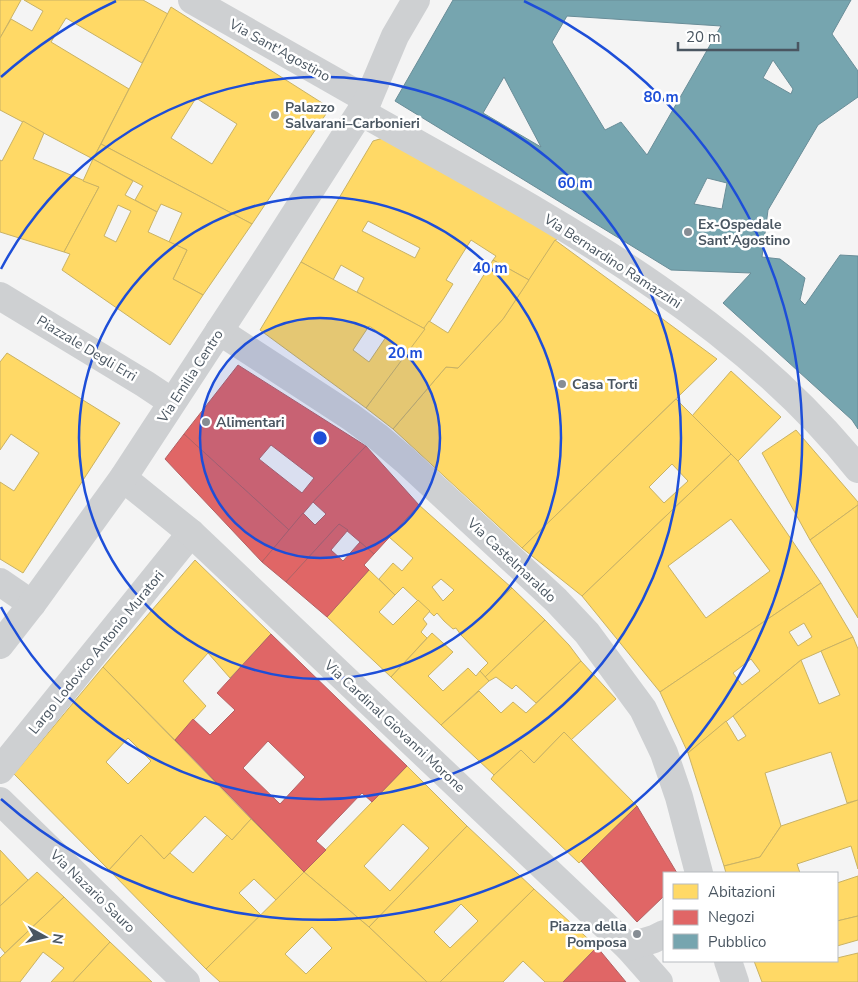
<svg xmlns="http://www.w3.org/2000/svg" width="858" height="982" font-family="'Nunito Sans',sans-serif">
  <style>
    .homes { fill: #ffd966; stroke: #c9b264; fill-rule: evenodd }
    .shops { fill: #e06666; stroke: #b36164; fill-rule: evenodd }
    .public { fill: #76a5af; stroke: #698d98; fill-rule: evenodd }
    .lines { fill: none; stroke-linecap: round; stroke-linejoin: round }
    .pedestrian { stroke: #ced0d2; stroke-width: 28 }
    .minor { stroke: #ced0d2; stroke-width: 28 }
    .ring { fill: none; stroke: #1d4ed8; stroke-width: 2.5 }
    .poi-dot { fill: #868d94; stroke: #fff; stroke-width: 2 }
    .labels { text-anchor: middle; stroke-width: 5; stroke-linejoin: round; paint-order: stroke }
    .street-label { font-size: 14px; fill: #4a5661; stroke: #fff }
    .poi-label { font-size: 14px; font-weight: bold; fill: #4a5661; stroke: #fff; text-anchor: start }
    .centre { fill: #1d4ed8; stroke: #fff; stroke-width: 2.5 }
    .ring-label { font-size: 15px; text-anchor: middle; font-weight: bold; fill: #1d4ed8; stroke: #fff; stroke-width: 5; stroke-linejoin: round; paint-order: stroke }
  </style>
  <rect width="100%" height="100%" fill="#f4f4f4"/>
  <g class="homes">
    <path d="M0,0H21L0,38Z"/>
    <path d="M24,0H143L168,14L142,63L66,18L51,42L129,89L93,159L0,110V38L11,19L32,31L43,11Z"/>
    <path d="M171,7L330,108L252,224L101,144ZM196,98L237,124L212,164L171,138Z"/>
    <path d="M23,121L44,133L33,159L99,187L64,252L0,232V160L2,161Z"/>
    <path d="M390,136L560,234L529,280L493,260L496,256L471,240L446,280L453,284L425,329L357,292L364,278L341,265L333,280L301,262L373,141ZM368,221L420,248L415,258L362,231Z"/>
    <path d="M101,144L252,224L203,295L173,279L187,250L169,242L182,213L161,204L157,212L135,200L143,186L93,159Z"/>
    <path d="M93,159L133,181L125,195L157,212L148,232L187,250L173,279L203,295L170,345L62,270L70,254L64,252L99,187L83,181ZM118,205L131,211L116,242L104,236Z"/>
    <path d="M555,240L717,359L522,548L393,429L446,367L458,368L503,319Z"/>
    <path d="M493,260L529,280L503,319L458,368L446,367L393,429L366,408L429,321L448,333Z"/>
    <path d="M301,262L425,329L366,408L260,330ZM369,326L386,337L369,362L353,350Z"/>
    <path d="M7,353L120,423L23,573L0,559V482L14,491L39,453L11,434L0,450V362Z"/>
    <path d="M731,371L781,417L738,461L692,416Z"/>
    <path d="M676,399L731,454L582,596L522,548ZM672,464L688,481L664,503L649,487Z"/>
    <path d="M796,430L858,502V505L810,540L762,453Z"/>
    <path d="M731,454L738,461L821,583L660,692L582,596ZM731,519L770,571L706,618L668,566Z"/>
    <path d="M419,505L512,588L461,635L456,628L453,629L444,621L437,613L434,616L403,587L395,595L379,579L393,563L402,571L413,558L389,537ZM441,579L454,590L443,601L432,587Z"/>
    <path d="M858,505V618L810,540Z"/>
    <path d="M195,560L271,634L230,678L208,653L183,681L206,706L175,740L103,667Z"/>
    <path d="M369,570L395,595L379,612L393,625L418,600L430,611L423,619L427,624L421,632L427,638L391,677L327,617Z"/>
    <path d="M821,583L853,637L801,660L688,753L660,692ZM804,623L812,637L798,646L789,632ZM751,659L760,671L742,685L733,673Z"/>
    <path d="M512,588L545,620L485,677L480,671L488,663L461,635Z"/>
    <path d="M545,620L569,645L581,661L536,703L516,685L512,689L496,677L489,681L485,677Z"/>
    <path d="M432,633L453,652L428,676L443,691L468,668L476,676L480,671L489,681L441,725L391,677Z"/>
    <path d="M853,637L858,649V800L847,803L831,752L765,773L781,826L760,857L724,866L688,753L726,721L738,741L746,736L733,716L801,660L819,704L840,695L821,651Z"/>
    <path d="M581,661L616,699L571,740L564,732L534,763L521,750L494,775L441,725L479,691L501,713L513,702L526,713Z"/>
    <path d="M103,667L251,819L232,840L205,816L164,859L141,835L109,870L14,774ZM128,738L151,761L128,784L106,762Z"/>
    <path d="M564,732L637,806L579,863L491,779L494,775L521,750L534,763Z"/>
    <path d="M407,766L467,826L369,927L304,872ZM403,824L429,848L390,891L364,866Z"/>
    <path d="M858,800V869L851,846L797,864L800,873H726L724,866L760,857L781,826Z"/>
    <path d="M251,819L304,872L276,900L254,879L239,893L261,915L206,969L109,870L141,835L164,859L170,853L193,873L227,835L232,840Z"/>
    <path d="M467,826L534,889L440,982H427L369,927ZM461,904L478,921L450,948L434,932Z"/>
    <path d="M0,850L28,880L0,906Z"/>
    <path d="M37,872L64,897L5,953L0,947V906Z"/>
    <path d="M304,872L369,927L427,982H220L206,969ZM312,927L332,948L306,974L285,954Z"/>
    <path d="M858,876V916L837,921V883Z"/>
    <path d="M534,889L597,947L563,982H545L523,961L503,982H440Z"/>
    <path d="M64,897L110,942L73,982H51L64,968L43,952L20,982H0V958Z"/>
    <path d="M858,916V940L837,946V921Z"/>
    <path d="M110,942L152,982H73Z"/>
    <path d="M858,953V982H762L754,961H837V958Z"/>
  </g>
  <g class="shops">
    <path d="M238,365L366,446L313,502L289,530L184,434ZM271,445L314,478L302,493L259,459Z"/>
    <path d="M184,434L289,530L262,562L165,459Z"/>
    <path d="M366,446L419,505L374,554L339,524L286,582L262,562L303,513L315,525L326,514L313,502Z"/>
    <path d="M339,524L348,530L331,550L343,561L360,542L374,554L364,565L369,570L327,617L286,582Z"/>
    <path d="M271,634L407,766L372,802L362,793L316,841L326,850L304,872L175,740L193,719L210,735L235,710L217,693ZM268,741L305,777L280,804L243,768Z"/>
    <path d="M637,806L677,873H664V896L637,922L581,861Z"/>
    <path d="M597,947L626,982H563Z"/>
  </g>
  <path class="public" d="M453,0H851L832,34L858,71V97L818,125L768,210L762,257L780,259L805,278L800,300L805,305L840,255L858,256V429L852,420L723,303L751,273L671,270L395,101ZM567,16L721,26L647,155L621,122L605,130L552,42ZM773,60L793,89L791,94L763,78ZM504,77L541,147L483,113ZM707,178L727,183L722,209L694,204Z"/>
  <g class="lines">
    <g class="pedestrian">
      <path d="M0,770L191,533"/>
      <path d="M628,947L659,982"/>
      <path d="M728,961L735,982"/>
    </g>
    <g class="minor">
      <path d="M192,0L368,100"/>
      <path d="M361,112C536,211 730,308 858,469"/>
      <path d="M0,296L145,384L172,402"/>
      <path d="M219,331L351,417L378,437L405,460L556,600L587,633L643,709L664,753L679,797L699,873"/>
      <path d="M123,478L191,533L628,947L654,939L664,934"/>
      <path d="M0,582L32,604"/>
      <path d="M0,645L32,604L123,478L261,267L368,100L395,36L416,0"/>
      <path d="M0,801L186,982"/>
    </g>
  </g>
  <circle cx="320" cy="438" r="120" fill="#1d4ed8" fill-opacity=".12"/>
  <g class="ring">
    <circle cx="320" cy="438" r="120"/>
    <circle cx="320" cy="438" r="241"/>
    <path d="M1 269A361 361 0 1 1 1 607"/>
    <path d="M1 77A482 482 0 0 1 116 1M524 1A482 482 0 1 1 1 799"/>
  </g>
  <g class="poi-dot">
    <circle cx="275" cy="115" r="5"/>
    <circle cx="688" cy="232" r="5"/>
    <circle cx="562" cy="384" r="5"/>
    <circle cx="206" cy="422" r="5"/>
    <circle cx="637" cy="934" r="5"/>
  </g>
  <g class="labels">
    <g class="street-label">
      <text transform="translate(280 50) rotate(29)" y="5">Via Sant'Agostino</text>
      <text transform="translate(613 261) rotate(33)" y="5">Via Bernardino Ramazzini</text>
      <text transform="translate(87 348) rotate(31)" y="5">Piazzale Degli Erri</text>
      <text transform="translate(190 376) rotate(-57)" y="5">Via Emilia Centro</text>
      <text transform="translate(512 560) rotate(43)" y="5">Via Castelmaraldo</text>
      <text transform="translate(96 652) rotate(-51)" y="5">Largo Lodovico Antonio Muratori</text>
      <text transform="translate(395 726) rotate(43)" y="5">Via Cardinal Giovanni Morone</text>
      <text transform="translate(93 891) rotate(44)" y="5">Via Nazario Sauro</text>
    </g>
    <g class="poi-label">
      <text x="285" y="112">Palazzo<tspan x="285" dy="16">Salvarani–Carbonieri</tspan></text>
      <text x="698" y="229">Ex-Ospedale<tspan x="698" dy="16">Sant'Agostino</tspan></text>
      <text x="572" y="389">Casa Torti</text>
      <text x="216" y="427">Alimentari</text>
      <text x="627" y="931" text-anchor="end">Piazza della<tspan x="627" dy="16">Pomposa</tspan></text>
    </g>
  </g>
  <circle cx="320" cy="438" r="8" class="centre"/>
  <g class="ring-label">
    <text x="661" y="102">80 m</text>
    <text x="575" y="188">60 m</text>
    <text x="490" y="273">40 m</text>
    <text x="405" y="358">20 m</text>
  </g>
  <rect x="663" y="872" width="175" height="90" fill="#ffffff" stroke="#b7bbc0"/>
  <rect x="673" y="884" width="25" height="15" fill="#ffd966" stroke="#b7bbc0"/>
  <text x="708" y="897" font-size="15" fill="#4a5661">Abitazioni</text>
  <rect x="673" y="910" width="25" height="15" fill="#e06666" stroke="#b7bbc0"/>
  <text x="708" y="922" font-size="15" fill="#4a5661">Negozi</text>
  <rect x="673" y="934" width="25" height="15" fill="#76a5af" stroke="#b7bbc0"/>
  <text x="708" y="947" font-size="15" fill="#4a5661">Pubblico</text>
  <g transform="translate(45 937) rotate(98)" stroke="#ffffff" stroke-width="4" paint-order="stroke">
  <path d="M0-4L9 19L0 12L-9 19Z" fill="#4a5661"/>
  <text y="-8" font-size="14" font-weight="bold" text-anchor="middle" fill="#4a5661">N</text>
  </g>
  <path d="M678 42v8h120v-8" fill="none" stroke="#4a5661" stroke-width="2.5"/>
  <text x="686" y="42" font-size="15" fill="#4a5661" stroke="#ffffff" stroke-width="4" paint-order="stroke">20 m</text>
</svg>
